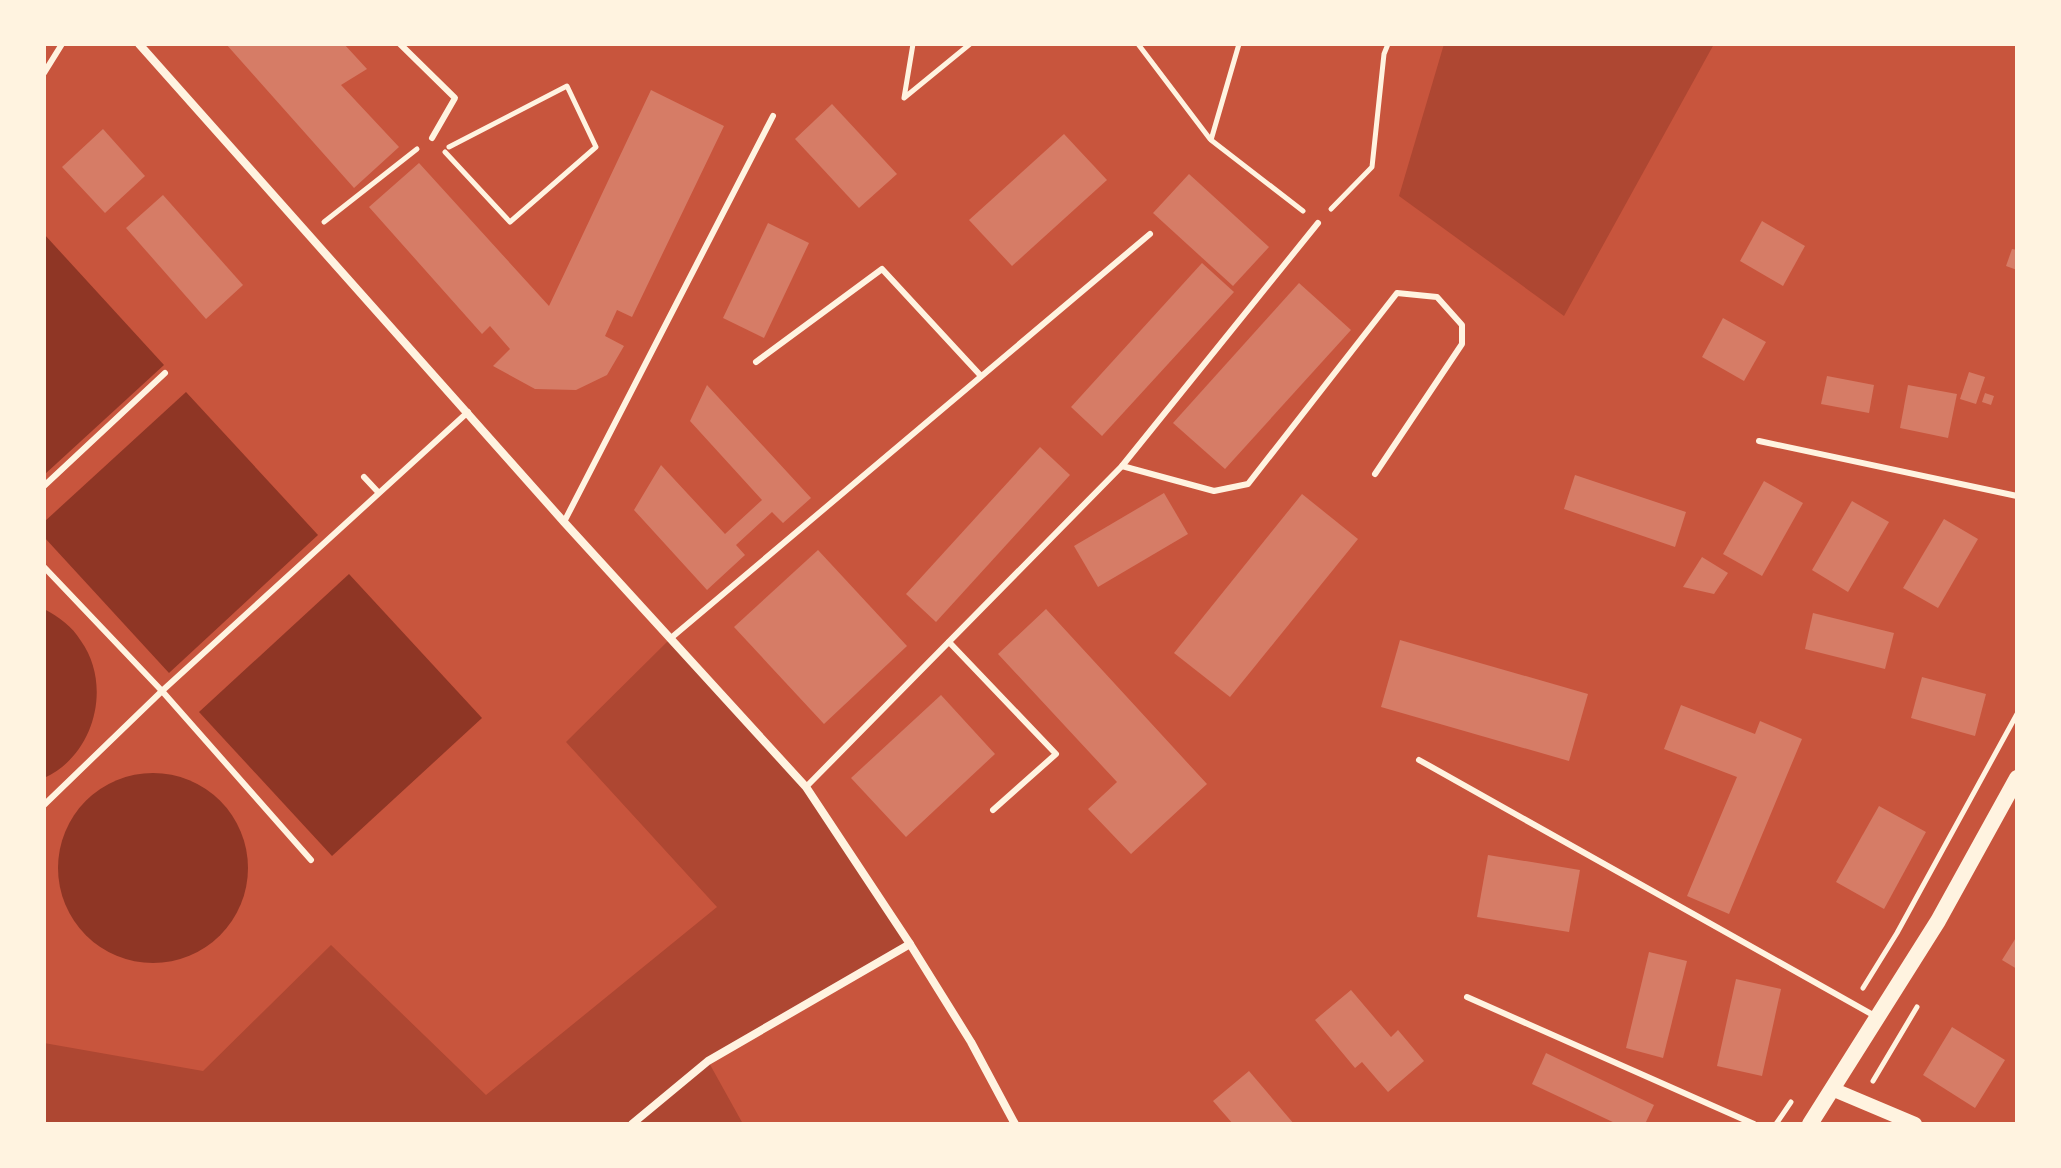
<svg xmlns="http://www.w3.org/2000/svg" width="2061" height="1168" font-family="'Times New Roman',serif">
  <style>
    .green { fill: #ae4732 }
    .water { fill: #8f3625 }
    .building { fill: #d67c66 }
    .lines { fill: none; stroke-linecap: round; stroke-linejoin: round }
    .path { stroke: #fff3e0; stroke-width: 5 }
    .service { stroke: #fff3e0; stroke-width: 6 }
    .minor { stroke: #fff3e0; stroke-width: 8 }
    .tertiary { stroke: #fff3e0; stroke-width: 14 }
    .secondary { stroke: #fff3e0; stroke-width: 16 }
  </style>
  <rect width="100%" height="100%" fill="#c8553d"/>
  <g class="green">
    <path d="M1444,44H1714L1564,316L1399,196Z"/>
    <path d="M671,638L806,787L910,944L708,1061L743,1124H44V1043L203,1071L331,945L486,1095L717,907L566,742Z"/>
  </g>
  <g class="water">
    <path d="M44,234L164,365L44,475Z"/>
    <path d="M186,392L318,535L169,673L44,537V522Z"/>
    <path d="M349,574L482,718L332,856L199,712Z"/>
    <path d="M44,609C59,617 72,626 81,641C113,686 94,756 44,778Z"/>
    <circle cx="153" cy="868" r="95"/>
  </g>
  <g class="building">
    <path d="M226,44H344L367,69L341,85L399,147L354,188Z"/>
    <path d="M651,90L724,126L632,317L617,310L605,336L624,346L607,375L576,390L535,389L493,366L510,349L490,326L482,334L369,207L419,163L549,306Z"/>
    <path d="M832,104L897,174L859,208L795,139Z"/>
    <path d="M103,129L145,176L105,213L62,167Z"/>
    <path d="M1064,134L1107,180L1012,266L969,220Z"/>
    <path d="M1189,174L1269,247L1233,286L1153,213Z"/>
    <path d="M163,195L243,285L206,319L126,228Z"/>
    <path d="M1762,221L1805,246L1783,286L1740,261Z"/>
    <path d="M768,223L809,243L764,338L723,318Z"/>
    <path d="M2012,249L2017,250V270L2006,266Z"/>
    <path d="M1202,263L1234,292L1102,436L1071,407Z"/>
    <path d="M1299,283L1351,330L1225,469L1173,423Z"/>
    <path d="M1723,318L1766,342L1744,381L1702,357Z"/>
    <path d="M1969,372L1985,377L1976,404L1960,399Z"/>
    <path d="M1827,376L1874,385L1869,413L1821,404Z"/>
    <path d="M707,385L811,498L783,523L772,512L736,545L745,555L707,590L634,510L661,465L725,534L762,500L690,421Z"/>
    <path d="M1908,385L1957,394L1948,438L1900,428Z"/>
    <path d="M1985,393L1994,396L1991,405L1982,402Z"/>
    <path d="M1040,447L1070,475L936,622L906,594Z"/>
    <path d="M1575,475L1686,512L1675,547L1564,509Z"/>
    <path d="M1764,481L1803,503L1762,576L1723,554Z"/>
    <path d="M1164,493L1188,534L1098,587L1074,546Z"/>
    <path d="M1302,494L1358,539L1230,697L1174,653Z"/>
    <path d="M1852,501L1889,522L1848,592L1812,570Z"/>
    <path d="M1944,519L1978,539L1938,608L1903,588Z"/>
    <path d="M818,550L907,646L824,724L734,627Z"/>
    <path d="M1702,557L1728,573L1714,594L1683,587Z"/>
    <path d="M1046,609L1207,784L1131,854L1088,809L1117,782L998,654Z"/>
    <path d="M1813,613L1894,633L1885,669L1805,649Z"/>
    <path d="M1400,640L1588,694L1569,761L1381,707Z"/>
    <path d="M1922,677L1986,694L1975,736L1911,718Z"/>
    <path d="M941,695L995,754L906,837L851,778Z"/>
    <path d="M1681,705L1755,734L1760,721L1802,739L1729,914L1687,896L1737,777L1664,749Z"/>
    <path d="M1879,806L1926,832L1884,909L1836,882Z"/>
    <path d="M1488,855L1580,870L1569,932L1477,917Z"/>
    <path d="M2017,936V969L2002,960Z"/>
    <path d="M1649,952L1687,961L1663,1058L1626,1048Z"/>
    <path d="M1736,979L1781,989L1762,1076L1717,1066Z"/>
    <path d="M1351,990L1391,1037L1398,1030L1424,1061L1388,1092L1362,1062L1355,1068L1315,1020Z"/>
    <path d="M1952,1027L2005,1060L1975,1108L1923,1075Z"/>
    <path d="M1546,1053L1654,1105L1645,1124H1617L1532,1084Z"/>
    <path d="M1249,1071L1294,1124H1233L1213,1101Z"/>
  </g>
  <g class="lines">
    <g class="path">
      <path d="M913,44L904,98L970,44"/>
      <path d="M1138,44L1210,139"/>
      <path d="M1239,44L1211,140L1303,211"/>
      <path d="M445,152L510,222L596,147L567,86L449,147"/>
      <path d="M1331,209L1372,167L1384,54L1388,44"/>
      <path d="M324,222L417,149"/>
      <path d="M1863,988L1897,933L2017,714"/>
      <path d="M1873,1081L1917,1007"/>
      <path d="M1776,1124L1791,1102"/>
    </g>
    <g class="service">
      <path d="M400,44L455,98L432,138"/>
      <path d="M44,73L62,44"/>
      <path d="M756,362L882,269L981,376"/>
      <path d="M1759,441L2017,496"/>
      <path d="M1122,466L1214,491L1248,484L1397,293L1437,297L1462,325V344L1375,474"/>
      <path d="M364,477L378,492"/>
      <path d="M44,486L165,373"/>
      <path d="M564,522L773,116"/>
      <path d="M44,567L162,691L311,860"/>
      <path d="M671,638L1150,234"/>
      <path d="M949,642L1056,754L993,810"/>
      <path d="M1419,760L1875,1016"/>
      <path d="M806,787L1122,466L1318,223"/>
      <path d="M44,805L162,691L468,412"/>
      <path d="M1467,997L1754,1124"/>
    </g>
    <g class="minor">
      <path d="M139,44L564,522L806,787L910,944L971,1042L1015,1124"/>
      <path d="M632,1124L708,1061L910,944"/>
    </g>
    <path class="tertiary" d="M1832,1089L1915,1124"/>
    <path class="secondary" d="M1810,1124L1938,921L2017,778"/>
  </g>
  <rect width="2061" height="1168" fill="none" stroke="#fff3e0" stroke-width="92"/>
</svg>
